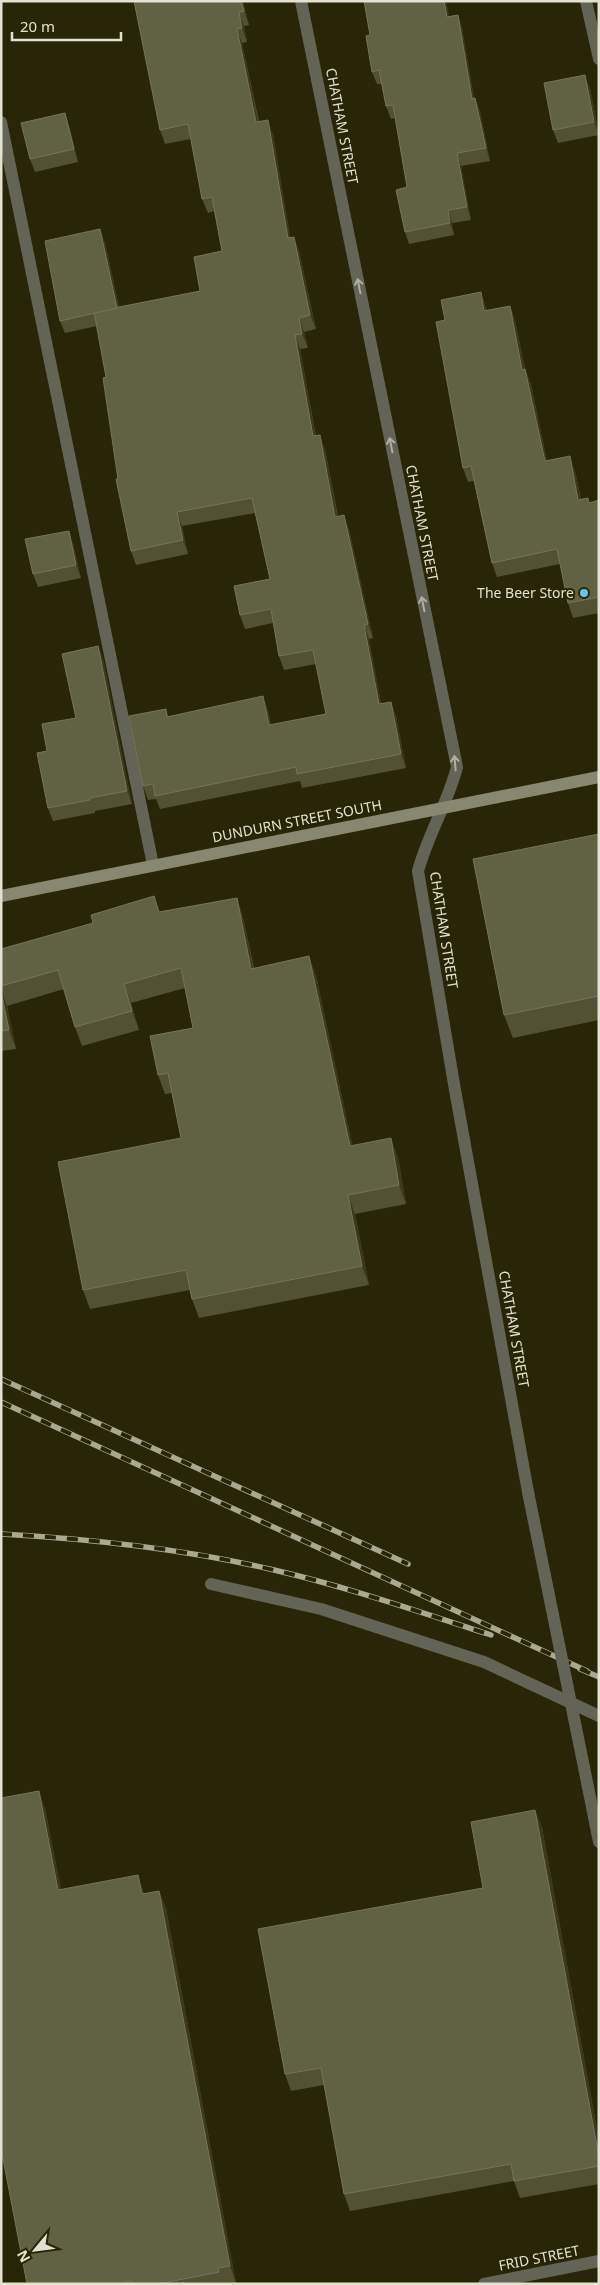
<svg xmlns="http://www.w3.org/2000/svg" width="600" height="2285" font-family="'Noto Sans',sans-serif">
  <style>
    .lines { fill: none; stroke-linecap: round; stroke-linejoin: round }
    .lane { stroke: #646456; stroke-width: 12 }
    .street { stroke: #646456; stroke-width: 12 }
    .secondary { stroke: #888871; stroke-width: 12 }
    .rail-casing { stroke: #a9a992; stroke-width: 5.5 }
    .rail { stroke: #282606; stroke-width: 4; stroke-dasharray: 11; stroke-linecap: butt }
    .street-bridge { stroke: #646456; stroke-width: 12 }
    .wall { fill: #525133 }
    .shaded-wall { fill: #3b391a }
    .building { fill: #616144; stroke: #76755a }
    .oneway { stroke: #b0b09f }
    .poi-dot { fill: #67c4ef; stroke: #282606; stroke-width: 2 }
    .labels { text-anchor: middle; stroke-width: 4; stroke-linejoin: round; paint-order: stroke }
    .street-label { font-size: 14px; fill: #e2e2d0; stroke: #282606 }
    .poi-label { font-size: 14px; fill: #e2e2d0; stroke: #282606; text-anchor: end }
  </style>
  <rect width="100%" height="100%" fill="#282606"/>
  <g class="lines">
    <g class="lane">
      <path d="M586,1L599,59"/>
      <path d="M1,122L153,865"/>
      <path d="M211,1584L321,1609L484,1662L599,1716"/>
    </g>
    <g class="street">
      <path d="M301,1L457,767C448,803 428,834 418,871L455,1090L528,1492"/>
      <path d="M588,1787L599,1842"/>
      <path d="M484,2284L599,2261"/>
    </g>
    <path class="secondary" d="M1,896L599,777"/>
    <defs>
      <g id="rail">
        <path d="M1,1379L408,1564"/>
        <path d="M1,1402L587,1671"/>
        <path d="M1,1534C93,1539 185,1549 274,1570C348,1587 419,1612 491,1635"/>
        <path d="M580,1669L599,1677"/>
      </g>
    </defs>
    <use href="#rail" class="rail-casing"/>
    <use href="#rail" class="rail"/>
    <path class="street-bridge" d="M528,1492L588,1787"/>
  </g>
  <g class="wall">
    <path d="M243,1L249,25L244,26L247,42L242,43L259,121L273,134L290,238L299,251L316,329L304,332L308,348L300,349L316,436L325,449L338,516L349,529L373,638L369,639L381,704L391,702L396,716L406,768L302,788L300,781L160,809L156,799L148,800L143,786L166,709L168,716L268,710L271,725L326,714L316,664L284,670L279,656L273,623L245,629L240,615L270,579L255,513L182,526L188,554L136,565L131,551L118,479L106,377L97,326L65,333L60,321L105,242L119,307L200,291L222,251L214,211L208,213L202,199L191,139L165,144L160,130Z"/>
    <path d="M364,1H446L449,17L458,15L462,28L474,98L480,111L490,161L461,166L471,220L452,223L454,235L409,244L405,232L407,187L395,118L391,119L386,106L382,84H377L372,72L370,35Z"/>
    <path d="M590,88L599,135L558,143L553,130Z"/>
    <path d="M69,126L78,162L35,172L30,159Z"/>
    <path d="M510,306L515,320L525,369L531,384L547,461L575,471L581,499L588,498L589,503L599,500V613L573,618L568,603L560,564L497,577L492,563L474,481L468,482L463,468L445,320L486,307L487,310Z"/>
    <path d="M73,543L81,578L38,587L33,574Z"/>
    <path d="M98,646L103,659L132,804L95,811V813L53,821L48,808L47,751L76,718Z"/>
    <path d="M599,834V1020L513,1038L504,1015Z"/>
    <path d="M237,898L243,917L254,968L316,975L352,1145L398,1157L406,1204L355,1214L369,1285L199,1318L192,1299L190,1290L90,1309L83,1290L181,1138L172,1093L165,1094L158,1075L193,1028L185,988L131,1003L139,1030L82,1046L75,1027L64,989L7,1006L16,1049L1,1051V949L160,912Z"/>
    <path d="M45,1808L61,1890L145,1894L159,1891L166,1908L236,2283L230,2284H27Z"/>
    <path d="M535,1810L542,1827L599,2140V2184L520,2198L514,2181L350,2211L344,2194L324,2085L291,2091L285,2074L483,1888Z"/>
  </g>
  <g class="shaded-wall">
    <path d="M241,1H243L249,25L244,11Z"/>
    <path d="M444,1H446L452,30L447,17Z"/>
    <path d="M239,12L244,26L247,42L242,28Z"/>
    <path d="M458,15L462,28L476,112L472,99Z"/>
    <path d="M237,29L242,43L261,136L256,122Z"/>
    <path d="M585,75L590,88L599,135L594,122Z"/>
    <path d="M475,98L480,111L490,161L486,148Z"/>
    <path d="M65,113L69,126L78,162L74,149Z"/>
    <path d="M268,120L273,134L293,252L288,238Z"/>
    <path d="M457,153L461,166L471,220L467,207Z"/>
    <path d="M448,210L452,223L454,235L450,223Z"/>
    <path d="M100,229L105,242L122,321L117,308Z"/>
    <path d="M294,237L299,251L316,329L310,315Z"/>
    <path d="M481,292L486,307L489,325L484,311Z"/>
    <path d="M510,306L515,320L528,385L522,370Z"/>
    <path d="M299,318L304,332L308,348L302,334Z"/>
    <path d="M295,335L300,349L318,450L313,436Z"/>
    <path d="M525,369L531,384L550,476L545,461Z"/>
    <path d="M320,435L325,449L340,531L335,517Z"/>
    <path d="M570,456L575,471L584,515L578,500Z"/>
    <path d="M177,512L182,526L188,554L183,540Z"/>
    <path d="M344,515L349,529L373,638L368,624Z"/>
    <path d="M69,531L73,543L81,578L76,565Z"/>
    <path d="M364,625L369,639L384,718L379,704Z"/>
    <path d="M98,646L103,659L132,804L127,791Z"/>
    <path d="M263,696L268,710L274,739L269,725Z"/>
    <path d="M391,702L396,716L406,768L401,754Z"/>
    <path d="M237,898L243,917L257,988L251,969Z"/>
    <path d="M309,956L316,975L357,1165L350,1146Z"/>
    <path d="M124,984L131,1003L139,1030L132,1011Z"/>
    <path d="M1,989L7,1006L16,1049L9,1030Z"/>
    <path d="M391,1138L398,1157L406,1204L399,1185Z"/>
    <path d="M348,1195L355,1214L369,1285L362,1266Z"/>
    <path d="M39,1791L45,1808L64,1907L58,1890Z"/>
    <path d="M535,1810L542,1827L599,2140V2157Z"/>
    <path d="M138,1875L144,1892L148,1911L142,1894Z"/>
    <path d="M159,1891L166,1908L236,2283L230,2266Z"/>
  </g>
  <g class="building">
    <path d="M134,1H241L244,11L239,12L242,28L237,29L256,122L268,120L288,238L294,237L310,315L299,318L302,334L295,335L313,436L320,435L335,517L344,515L368,624L364,625L379,704L391,702L401,754L297,774L296,767L155,796L153,784L143,786L129,716L166,709L167,717L263,696L269,725L326,714L313,650L279,656L271,609L240,615L234,586L270,579L252,498L177,512L183,540L131,551L116,479H118L103,378L106,377L94,312L200,291L194,257L222,251L212,197L202,199L188,124L160,130Z"/>
    <path d="M364,1H444L447,17L458,15L472,99L475,98L486,148L457,153L467,207L448,210L450,223L405,232L396,190L407,187L393,105L386,106L379,70L372,72L366,36L370,35Z"/>
    <path d="M585,75L594,122L553,130L544,83Z"/>
    <path d="M65,113L74,149L30,159L21,123Z"/>
    <path d="M100,229L117,308L60,321L45,241Z"/>
    <path d="M481,292L484,311L510,306L522,370L525,369L545,461L570,456L578,500L588,498L589,503L599,500V597L568,603L557,549L492,563L471,466L463,468L436,322L445,320L441,300Z"/>
    <path d="M69,531L76,565L33,574L25,539Z"/>
    <path d="M98,646L127,791L90,798V800L48,808L37,753L47,751L42,724L76,718L62,654Z"/>
    <path d="M599,834V996L504,1015L473,859Z"/>
    <path d="M154,896L159,912L237,898L251,969L309,956L350,1146L391,1138L399,1185L348,1195L362,1266L192,1299L186,1270L83,1290L58,1162L181,1138L168,1073L158,1075L150,1036L193,1028L181,968L124,984L132,1011L75,1027L58,970L1,986V949L93,923L91,915Z"/>
    <path d="M1,991L9,1030L1,1031Z"/>
    <path d="M39,1791L58,1890L138,1875L142,1894L159,1891L230,2266L218,2268L219,2272L158,2284H132V2281L118,2284H27L1,2148V1798Z"/>
    <path d="M535,1810L599,2157V2166L514,2181L511,2164L344,2194L321,2068L285,2074L258,1929L483,1888L471,1822Z"/>
  </g>
  <defs><path id="oneway-shaft" d="M-6 0H5M1.5-3L5.5 0L1.5 3" fill="none" stroke-width="1.6" stroke-linecap="round" stroke-linejoin="round" transform="scale(1.25)"/></defs>
  <g class="oneway">
    <use href="#oneway-shaft" transform="translate(359 286) rotate(-101)"/>
    <use href="#oneway-shaft" transform="translate(391 445) rotate(-101)"/>
    <use href="#oneway-shaft" transform="translate(423 604) rotate(-101)"/>
    <use href="#oneway-shaft" transform="translate(455 763) rotate(-95)"/>
  </g>
  <circle class="poi-dot" cx="584" cy="593" r="5"/>
  <g class="labels">
    <g class="street-label">
      <text transform="translate(342 126) rotate(79)" y="5">CHATHAM STREET</text>
      <text transform="translate(422 523) rotate(79)" y="5">CHATHAM STREET</text>
      <text transform="translate(297 821) rotate(-11)" y="5">DUNDURN STREET SOUTH</text>
      <text transform="translate(444 930) rotate(81)" y="5">CHATHAM STREET</text>
      <text transform="translate(514 1329) rotate(80)" y="5">CHATHAM STREET</text>
      <text transform="translate(539 2258) rotate(-11)" y="5">FRID STREET</text>
    </g>
    <g class="poi-label">
      <text x="574" y="598">The Beer Store</text>
    </g>
  </g>
  <rect width="600" height="2285" fill="none" stroke="#e2e2d0" stroke-width="5"/>
  <g transform="translate(35 2250) rotate(241)" stroke="#282606" stroke-width="4" paint-order="stroke">
  <path d="M0-4L9 19L0 12L-9 19Z" fill="#e2e2d0"/>
  <text y="-8" font-size="14" font-weight="bold" text-anchor="middle" fill="#e2e2d0">N</text>
  </g>
  <path d="M12 32v8h109v-8" fill="none" stroke="#e2e2d0" stroke-width="2.5"/>
  <text x="20" y="32" font-size="15" fill="#e2e2d0" stroke="#282606" stroke-width="4" paint-order="stroke">20 m</text>
</svg>
